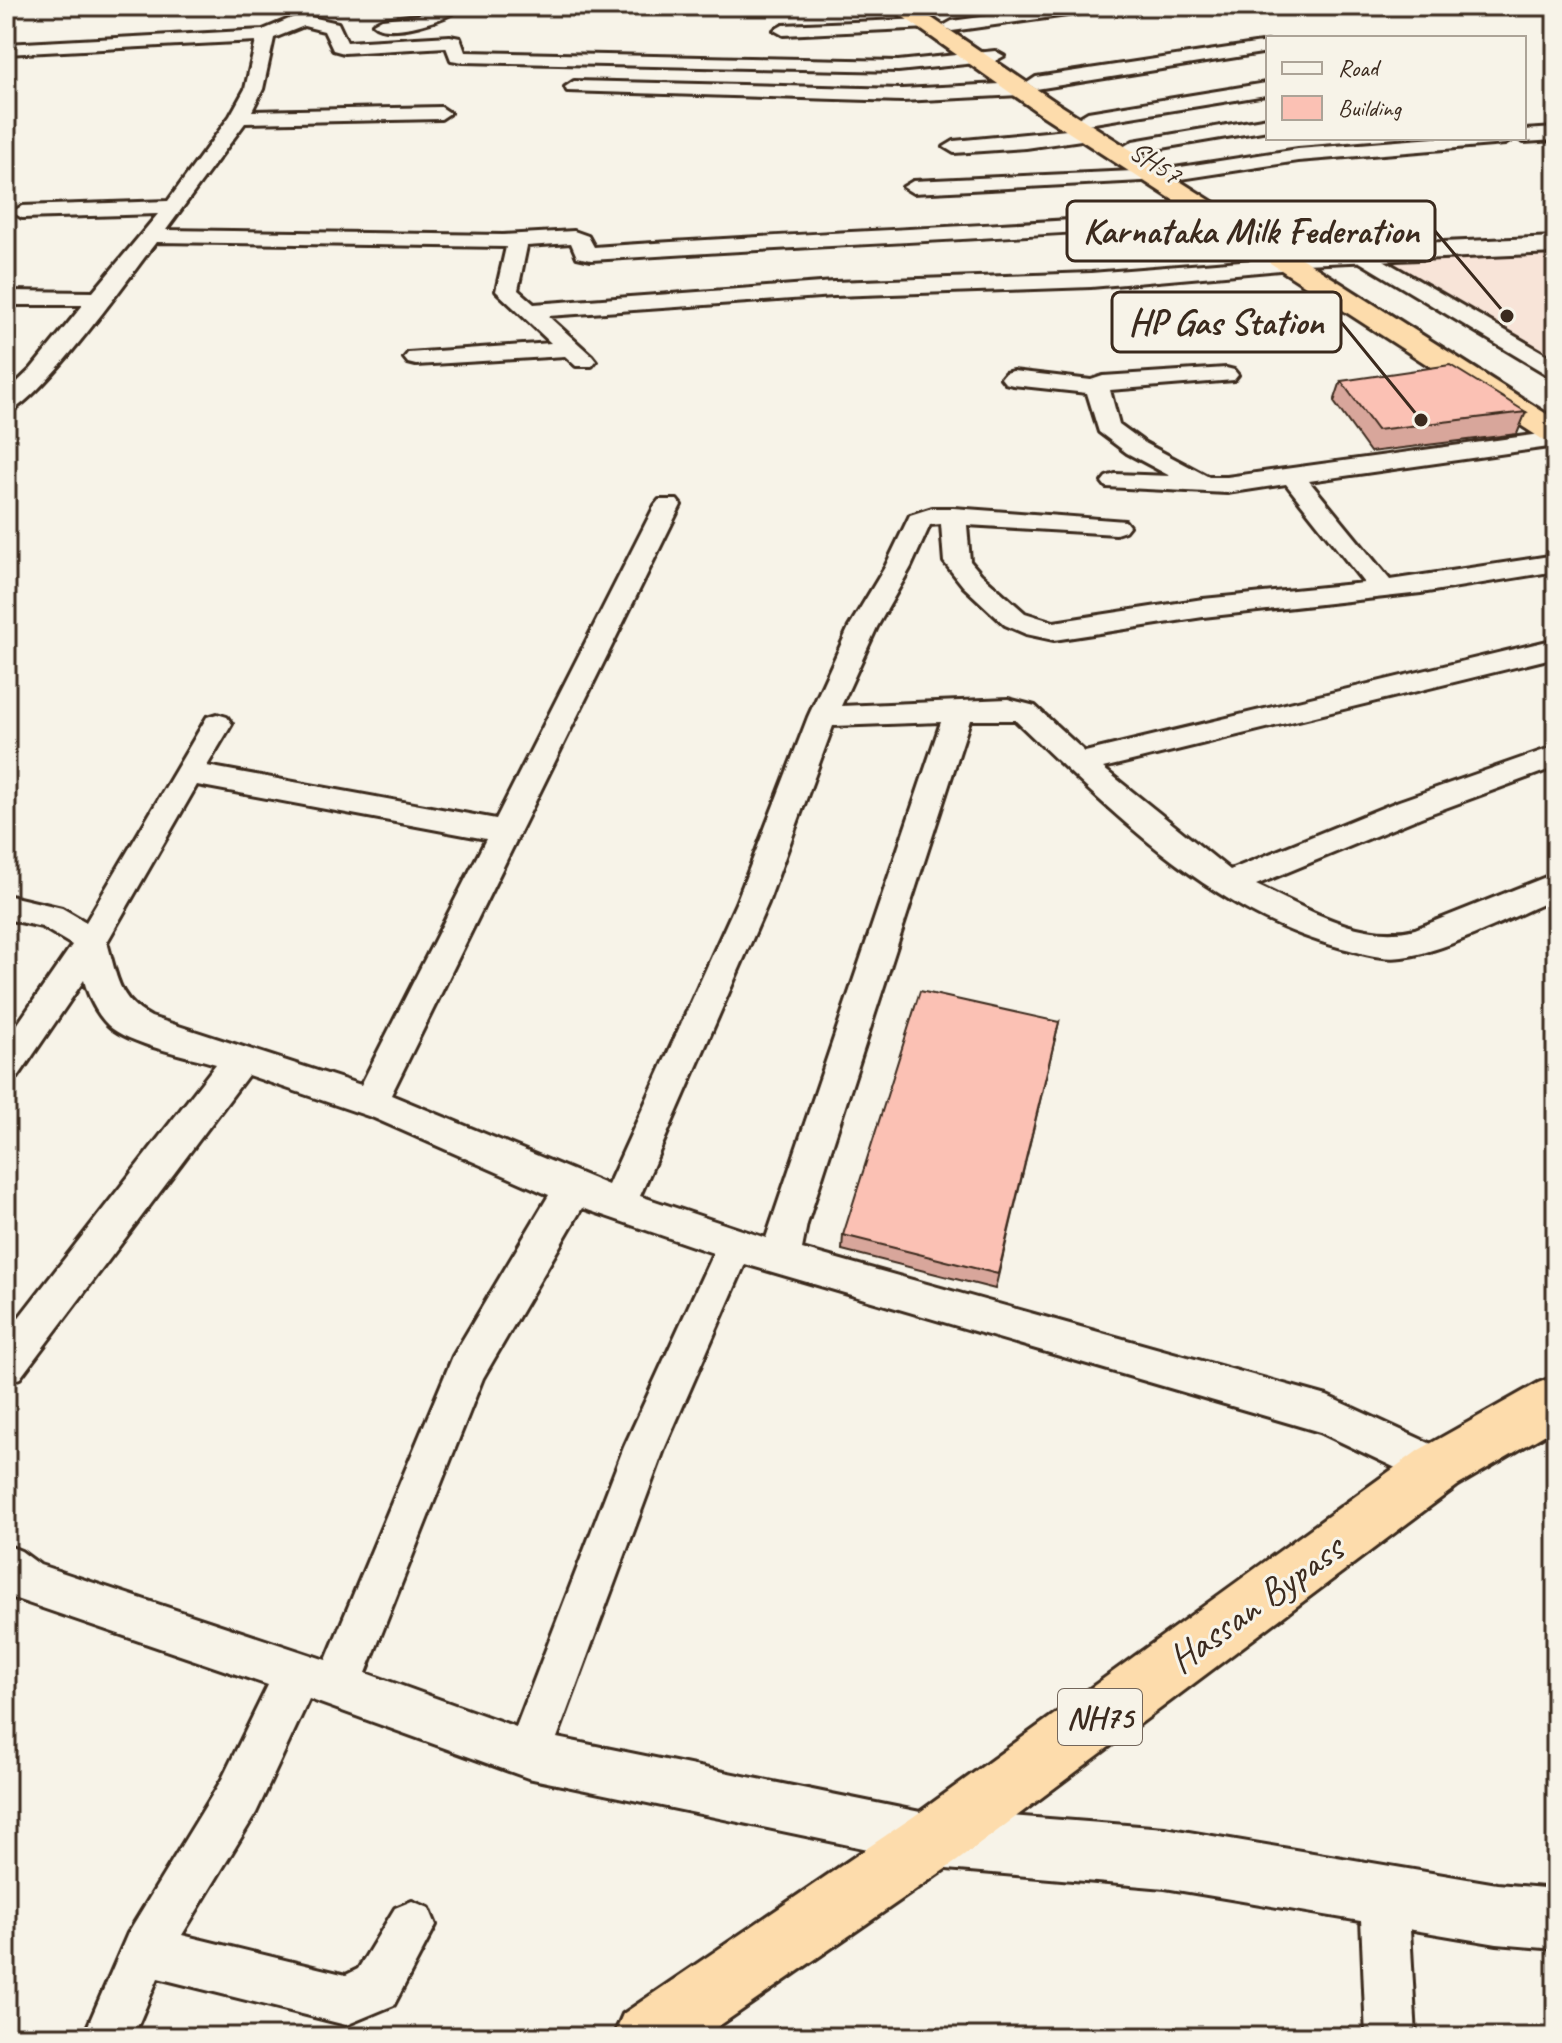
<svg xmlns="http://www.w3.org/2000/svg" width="1562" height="2043" font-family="Caveat,sans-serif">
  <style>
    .built { fill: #f8e4d8 }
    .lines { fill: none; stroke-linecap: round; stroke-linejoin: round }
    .minor-casing { stroke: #3b2a1e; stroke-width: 6 }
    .tertiary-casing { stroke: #3b2a1e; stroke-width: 6 }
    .trunk-casing { stroke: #3b2a1e; stroke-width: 6 }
    .minor { fill: #f7f3e8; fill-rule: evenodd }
    .tertiary { fill: #f7f3e8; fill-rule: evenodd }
    .trunk { fill: #fddcac; fill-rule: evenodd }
    .wall { fill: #d8a69b; stroke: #3b2a1e; stroke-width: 2 }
    .building { fill: #fbc1b4; stroke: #3b2a1e; stroke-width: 2 }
    .labels { text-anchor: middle; stroke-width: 6; stroke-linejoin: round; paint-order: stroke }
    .far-street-label { font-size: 28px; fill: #3b2a1e; stroke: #f7f3e8 }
    .shield { fill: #f7f3e8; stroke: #73665b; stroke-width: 2 }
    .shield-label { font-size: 32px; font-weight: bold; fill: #3b2a1e }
    .near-street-label { font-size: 40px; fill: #3b2a1e; stroke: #f7f3e8 }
    .leader { fill: none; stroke: #3b2a1e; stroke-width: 3 }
    .callout-dot { fill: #3b2a1e; stroke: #f7f3e8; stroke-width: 3 }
    .callout { fill: #f7f3e8; stroke: #3b2a1e; stroke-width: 3 }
    .callout-label { font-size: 36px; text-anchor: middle; font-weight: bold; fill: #3b2a1e }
  </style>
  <rect width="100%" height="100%" fill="#f7f3e8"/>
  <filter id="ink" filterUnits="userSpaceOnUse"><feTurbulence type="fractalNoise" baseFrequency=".0125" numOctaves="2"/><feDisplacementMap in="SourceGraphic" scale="16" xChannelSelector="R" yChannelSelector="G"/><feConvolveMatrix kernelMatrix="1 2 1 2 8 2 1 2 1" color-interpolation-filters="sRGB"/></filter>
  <g filter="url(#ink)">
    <g class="built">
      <path d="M663,6H856L665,15Z"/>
      <path d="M1556,253V375L1362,258Z"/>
    </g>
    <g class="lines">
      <defs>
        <g id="minor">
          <path d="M296,6H314L311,17L338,23L347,42L450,36L460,38L465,52L898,61L995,51L1004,56L995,61L898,71L463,62L451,60L446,47L344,53L333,50L324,31L304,26L274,38L263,89L252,111L441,107L450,113L441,119L245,123L166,230L503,235L574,231L588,236L594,247C801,233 1009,226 1216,210L1226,216L1216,222C1008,239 799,246 591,260L577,257L571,243L527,246L518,290L534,304L834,282L1091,273L1291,257L1302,263L1291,269L1091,287L834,296L548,316L592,356L596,361L592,366H576L565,356L416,365L408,363L404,358L408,353L551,343L496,291L506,247L156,242C131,275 38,405 6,413V393L31,369L83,305H6V291L93,292L158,214L22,218L12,212L22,206L168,201L230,116L245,89L256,41L6,54V44L263,30L294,17Z"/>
          <path d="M439,6H463C449,20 388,38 373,24L382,19L418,15Z"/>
          <path d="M1059,6H1105L1096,11L952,31L943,26L952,21Z"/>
          <path d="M924,19L933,24L930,28L783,35L774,30L783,25Z"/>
          <path d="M1268,42V52L1036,89L1027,83L1036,77Z"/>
          <path d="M574,81L902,89L1020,83L1029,89L1020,95L902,101L567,91L565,87Z"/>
          <path d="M1266,83V95L1088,124L1078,118L1088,112Z"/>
          <path d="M1268,118V130L1133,153L1123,147L1133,141Z"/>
          <path d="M1088,128L1095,130L1098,134L1095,138L1026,148L954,153L944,147L954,141Z"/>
          <path d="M1556,128V140L1524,142L1516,138H1524V130Z"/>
          <path d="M1434,138H1515L1505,144L1298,161L1174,180L1164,174L1174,168L1298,149Z"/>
          <path d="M1155,170L1162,172L1165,176L1162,180L913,193L903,187L913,181Z"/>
          <path d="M1361,247L1556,360V377L1548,375L1353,258L1350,253Z"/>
          <path d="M1226,368L1234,370L1238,375L1234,380L1110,390L1119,424L1145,443L1209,477H1227L1556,432V446L1309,481L1390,580L1556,555V571L1421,593L1203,617L1054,640L1026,634L1005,625L963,586L944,562L941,524L930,525L911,567L877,627L841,706L1008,699L1035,706L1085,752L1556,639V657L1103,768L1230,870L1399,801L1556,746V767L1421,817L1256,885C1304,907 1360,943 1415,929L1556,873V898C1516,915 1443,953 1402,957C1382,960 1362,953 1342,948C1211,914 1111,811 1015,720H970L807,1224L802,1249L1327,1396L1453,1454L1459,1468L1453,1482L1438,1488L1320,1432L745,1264L665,1447L557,1738L935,1815L952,1822L959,1839L952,1856L935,1863L528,1778L309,1699L256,1813L182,1935L346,1975L358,1969L395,1908L412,1901L429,1908L436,1925L394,2005L346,2025L158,1978L133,2037H83L128,1933L222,1779L268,1685L13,1598L6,1593V1545L21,1551L40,1565L326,1660L453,1356L549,1195L374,1118L248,1075L20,1378L6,1383V1334L216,1064C189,1056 127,1044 108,1025C96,1013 88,996 84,980L18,1077L6,1081V1041L72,945L42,927L6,919V895L62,908L86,922L207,717L217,714L227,717L232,724L207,766L496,819L655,505L659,500H677L681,505L391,1095L608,1185L736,903L808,717L849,627L885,567L910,515L932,508H953L1125,521L1129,526L1125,531L1116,534L967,525L970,561L981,574L1025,613L1054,622L1203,599L1364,583L1286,484L1227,493L1106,487L1102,482L1106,477L1115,474L1170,476L1127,453L1099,432L1087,393L1013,385L1005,383L1001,378L1005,373L1013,371L1091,380L1103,376ZM941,722L766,1238L640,1196L768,903L833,726ZM197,785L486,839L361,1085L151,1017C117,999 117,976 107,942ZM582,1208L713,1253L624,1447L516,1727L366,1673L483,1378Z"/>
          <path d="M1384,1870L1401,1877L1408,1894L1416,2037H1366L1360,1894L1367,1877Z"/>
        </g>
        <g id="tertiary">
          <path d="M1556,237V253L1304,264L1295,262L1291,256L1295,250L1304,248Z"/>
          <path d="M935,1810L1165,1828L1497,1884L1556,1889V1949L1497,1944L1165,1888L935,1868L914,1860L906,1839L914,1818Z"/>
        </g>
        <g id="trunk">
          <path d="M888,6H914L1057,103L1556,420V443L1545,441L1039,113Z"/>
          <path d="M1556,1376V1428L1457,1486L957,1861L703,2037H613L623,2014L913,1817L1419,1450L1538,1383Z"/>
        </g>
      </defs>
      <use href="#minor" class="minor-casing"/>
      <use href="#tertiary" class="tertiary-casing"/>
      <use href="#trunk" class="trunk-casing"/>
      <use href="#minor" class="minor"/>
      <use href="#tertiary" class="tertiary"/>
      <use href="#trunk" class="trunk"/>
    </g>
    <g class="wall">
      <path d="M1341,381L1526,412L1517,434L1370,452L1334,402Z"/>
      <path d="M1059,1022L995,1289L842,1250L843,1235Z"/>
    </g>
    <g class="building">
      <path d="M1450,365L1526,412L1377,430L1341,381Z"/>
      <path d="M920,991L1059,1022L998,1274L843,1235Z"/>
    </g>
  </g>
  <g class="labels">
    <g class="far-street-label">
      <text transform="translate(1156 162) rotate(33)" y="10">SH57</text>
    </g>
    <rect class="shield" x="1058" y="1689" width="84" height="56" rx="6"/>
    <g class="shield-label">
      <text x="1100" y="1728">NH75</text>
    </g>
    <g class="near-street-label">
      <text transform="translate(1255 1603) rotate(-36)" y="14">Hassan Bypass</text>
    </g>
  </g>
  <path class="leader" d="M1507 316L1435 231M1421 420L1341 322"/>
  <g class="callout-dot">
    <circle cx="1507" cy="316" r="8"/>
    <circle cx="1421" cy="420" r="8"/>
  </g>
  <g class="callout">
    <rect x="1067" y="201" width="368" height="60" rx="8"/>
    <rect x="1112" y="292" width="229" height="60" rx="8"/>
  </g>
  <g class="callout-label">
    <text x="1251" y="243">Karnataka Milk Federation</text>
    <text x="1226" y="334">HP Gas Station</text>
  </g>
  <rect width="1562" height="2043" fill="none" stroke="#f7f3e8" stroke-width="32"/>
  <rect x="16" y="16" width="1530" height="2011" fill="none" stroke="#3b2a1e" stroke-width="3" filter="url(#ink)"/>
  <rect x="1266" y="36" width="260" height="104" fill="#f7f3e8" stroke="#aca397" stroke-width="2"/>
  <rect x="1282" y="62" width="40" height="12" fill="#f7f3e8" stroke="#aca397" stroke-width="2"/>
  <text x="1338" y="76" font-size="24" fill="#3b2a1e">Road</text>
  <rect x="1282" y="96" width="40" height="24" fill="#fbc1b4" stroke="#aca397" stroke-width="2"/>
  <text x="1338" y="116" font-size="24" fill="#3b2a1e">Building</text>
</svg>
